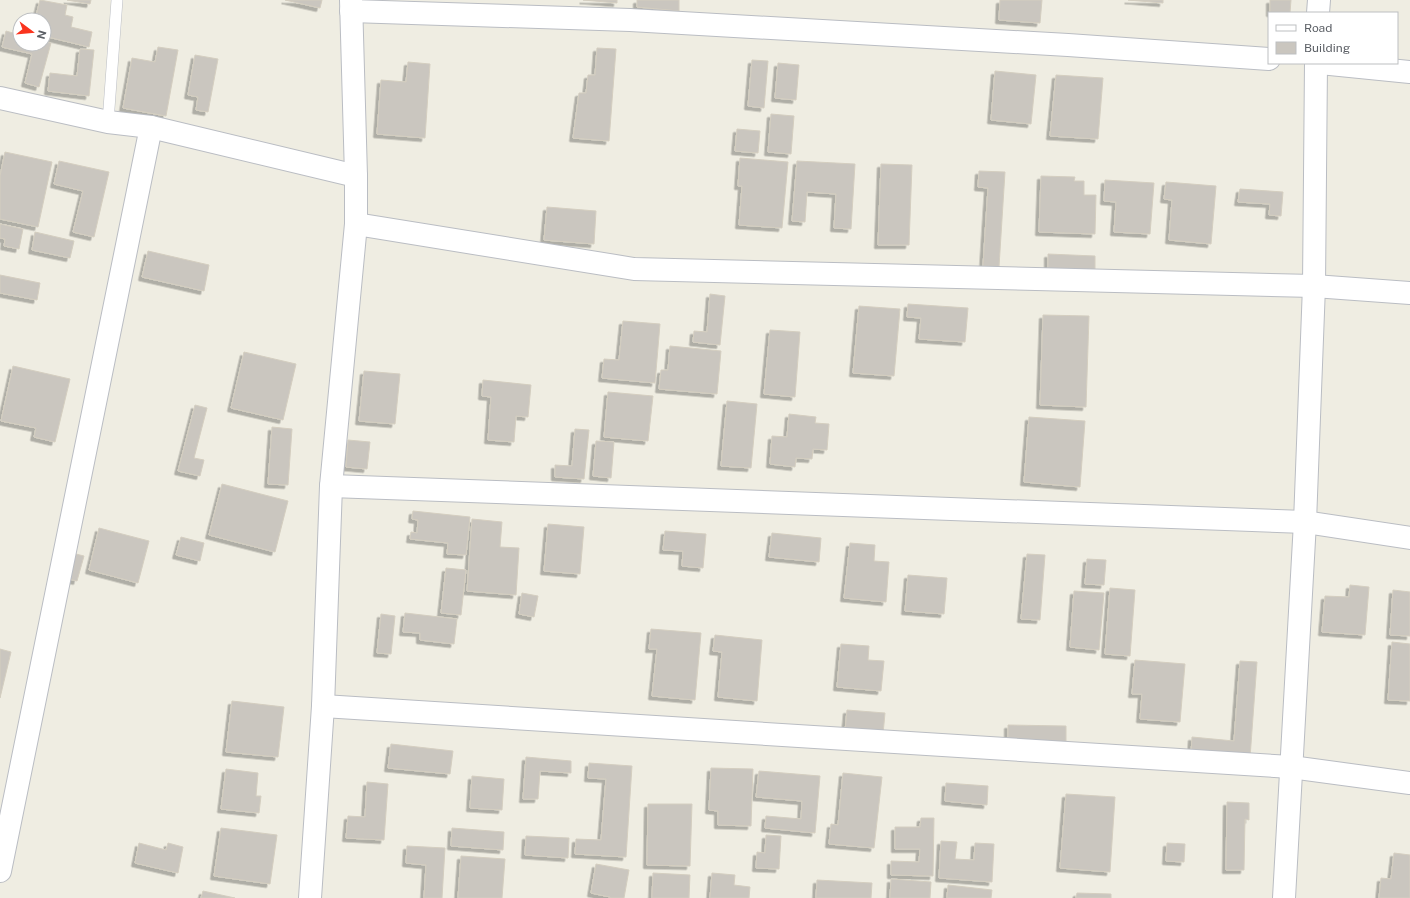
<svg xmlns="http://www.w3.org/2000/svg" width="1410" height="898" font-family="'Public Sans',sans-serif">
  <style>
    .building { fill: #cac6bf; stroke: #d4cec0; filter: url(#shadow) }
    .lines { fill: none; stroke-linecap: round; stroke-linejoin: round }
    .lane-casing { stroke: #babdc3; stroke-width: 12 }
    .street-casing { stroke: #babdc3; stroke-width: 24 }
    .lane { stroke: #fff; stroke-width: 11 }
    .street { stroke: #fff; stroke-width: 22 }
  </style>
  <defs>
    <filter id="shadow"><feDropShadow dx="-3.5" dy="3.5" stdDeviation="0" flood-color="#0004"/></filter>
  </defs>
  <rect width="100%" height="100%" fill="#efede2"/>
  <g class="building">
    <path d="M40,0L67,5L65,15L73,17L71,27L92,32L89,47L44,36V20H35Z"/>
    <path d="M67,0H91L90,4Z"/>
    <path d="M285,0H322L320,8Z"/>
    <path d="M583,0H617V3Z"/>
    <path d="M637,0H679V11L637,7Z"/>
    <path d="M1000,0H1042L1040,23L999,20Z"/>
    <path d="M1128,0H1163V3Z"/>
    <path d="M1270,0H1291L1290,13H1270Z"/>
    <path d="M6,31L20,35V44H44V41L51,43L39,87L25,83L32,54L2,47Z"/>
    <path d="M158,47L178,50L166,116L123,108L132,58L155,62Z"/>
    <path d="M597,48L616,49L609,141L573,138L579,93H586L588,75H595Z"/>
    <path d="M80,49L94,50L89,96L48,91L50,73L77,76Z"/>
    <path d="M195,55L218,59L208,112L196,110L198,97L188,95Z"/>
    <path d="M752,60L768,61L764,108L748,106Z"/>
    <path d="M408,62L430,64L425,138L377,134L381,80L406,82Z"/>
    <path d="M778,63L799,65L796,100L775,98Z"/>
    <path d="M995,71L1036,75L1031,124L991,120Z"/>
    <path d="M1056,75L1103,78L1098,139L1050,136Z"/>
    <path d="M771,114L794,116L791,154L768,152Z"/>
    <path d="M737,129L760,131L758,153L735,151Z"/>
    <path d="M5,152L52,162L38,227L0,219V176Z"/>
    <path d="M740,158L788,162L782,228L739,225L742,186H738Z"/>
    <path d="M59,161L109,172L94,237L73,232L83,191L54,184Z"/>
    <path d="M797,161L855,164L851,229L834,228L836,194L807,192L805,222L792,221Z"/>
    <path d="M881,164L912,165L909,245H878Z"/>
    <path d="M979,171L1005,172L999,267L983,266L988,188L978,187Z"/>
    <path d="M1041,176L1075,177L1074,181H1084V195H1096L1095,234L1039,232Z"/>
    <path d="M1105,180L1154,183L1150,234L1114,232L1116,202L1104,201Z"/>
    <path d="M1166,182L1216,186L1211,244L1169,240L1172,200L1164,199Z"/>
    <path d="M1240,189L1283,192L1281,216L1269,215L1270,204L1238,202Z"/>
    <path d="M547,207L596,211L594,244L544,240Z"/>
    <path d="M0,224L23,229L19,249L4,246L5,239L0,238Z"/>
    <path d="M35,232L74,241L70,258L32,250Z"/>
    <path d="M148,251L209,265L204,291L142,277Z"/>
    <path d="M1048,254L1095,256V271L1048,270Z"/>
    <path d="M0,275L40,283L37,300L0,293Z"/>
    <path d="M710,294L725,296L720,345L693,342L694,331L707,332Z"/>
    <path d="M908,304L968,308L965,342L919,339L921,318L907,317Z"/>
    <path d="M859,306L900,309L894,376L853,373Z"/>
    <path d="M1043,315L1089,316L1086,407L1040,405Z"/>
    <path d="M623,321L660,324L655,383L602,378L604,359L619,360Z"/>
    <path d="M770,330L800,332L795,397L764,394Z"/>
    <path d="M670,346L721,351L717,394L659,389L661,370H668Z"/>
    <path d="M244,352L296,364L283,420L231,408Z"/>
    <path d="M13,366L70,379L55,442L34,437L36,428L1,421Z"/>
    <path d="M364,371L400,374L395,424L359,421Z"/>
    <path d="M483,380L531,385L528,417L516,416L514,442L488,440L491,397L482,396Z"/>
    <path d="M608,392L653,396L648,441L604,437Z"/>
    <path d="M727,401L757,404L751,468L721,466Z"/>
    <path d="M195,405L207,408L194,458L204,460L200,476L178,471Z"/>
    <path d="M789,414L816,417L815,423L829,424L827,450L813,449L812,459L796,458L795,467L770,464L772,436L787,437Z"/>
    <path d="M1029,417L1085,421L1080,487L1024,482Z"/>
    <path d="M272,427L292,429L288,485L268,484Z"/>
    <path d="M575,429L589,430L584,479L555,477V465L572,466Z"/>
    <path d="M348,440L370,442L367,469L346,467Z"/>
    <path d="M596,441L614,442L611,478L593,476Z"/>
    <path d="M222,484L288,501L275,552L209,535Z"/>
    <path d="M413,511L470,517L466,555L447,554L448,543L410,539L411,532L417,533L418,520L412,519Z"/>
    <path d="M472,519L502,522L500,547L519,548L516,595L467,591Z"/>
    <path d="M548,524L584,527L580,574L544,571Z"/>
    <path d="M99,528L149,541L138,583L89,570Z"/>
    <path d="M665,531L706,534L703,568L682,566L683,551L663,550Z"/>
    <path d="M772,533L821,538L819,562L769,557Z"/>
    <path d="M181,537L204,543L200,561L176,555Z"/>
    <path d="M850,543L875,545L874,561L889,562L886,602L844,598Z"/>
    <path d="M68,552L84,556L77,581L61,577Z"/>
    <path d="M1027,554L1045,555L1040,620L1021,619Z"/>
    <path d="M1087,559L1106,560L1104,585L1085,584Z"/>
    <path d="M446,568L466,570L461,615L441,613Z"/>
    <path d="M908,575L947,578L944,614L905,611Z"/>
    <path d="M1350,585L1369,587L1365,635L1322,632L1325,596L1349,597Z"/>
    <path d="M1110,588L1135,590L1130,656L1105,654Z"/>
    <path d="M1393,590L1410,592V636L1390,635Z"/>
    <path d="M1074,591L1104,593L1099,650L1070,647Z"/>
    <path d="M522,593L538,596L534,617L519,614Z"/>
    <path d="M405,613L457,619L454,644L420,640V633L403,632Z"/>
    <path d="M381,614L395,616L391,654L377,653Z"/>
    <path d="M651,629L701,633L695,700L652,696L657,649H649Z"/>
    <path d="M715,635L762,640L757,701L718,697L722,652L713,651Z"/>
    <path d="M1392,642L1410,644V701L1388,700Z"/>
    <path d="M841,644L869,646L868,660L884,661L881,691L837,687Z"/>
    <path d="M0,649L11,652L0,698Z"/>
    <path d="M1135,660L1185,664L1180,722L1140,719L1142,694H1132Z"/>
    <path d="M1240,661L1257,662L1250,758L1191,754L1192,737L1234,741Z"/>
    <path d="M232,701L284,707L278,757L226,752Z"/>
    <path d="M847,710L885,713L883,734L845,731Z"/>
    <path d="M1008,725L1066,726V747L1008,745Z"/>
    <path d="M391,744L453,751L450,774L388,768Z"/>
    <path d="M526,757L571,761V773L540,771L538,799H523Z"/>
    <path d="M589,763L632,766L626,857L575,854L576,839L601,840L606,779L588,778Z"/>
    <path d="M711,768L753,769L751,826L718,825V811L709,810Z"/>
    <path d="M226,769L258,773L256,796H261L259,813L221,809Z"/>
    <path d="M759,771L820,776L815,833L765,828L766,816L801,819L802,801L756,797Z"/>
    <path d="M843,773L882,777L874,848L829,844L831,824L838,825Z"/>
    <path d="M472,776L504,779L502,810L470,808Z"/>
    <path d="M367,782L388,784L384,840L346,838L348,816L365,817Z"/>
    <path d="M946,783L988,786L987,805L945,801Z"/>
    <path d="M1066,794L1115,797L1110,872L1060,868Z"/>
    <path d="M1227,802L1249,803V820L1245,819L1244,870H1226Z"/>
    <path d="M648,804H692L690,866L647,865Z"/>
    <path d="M921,818H934L933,876L891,875V861L919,862L920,849H895V827H920Z"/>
    <path d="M221,828L277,835L270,884L214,876Z"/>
    <path d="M452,828L504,832L503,850L451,846Z"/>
    <path d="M766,835L781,836L779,869L756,868L757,852L765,853Z"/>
    <path d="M526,836L569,838L568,858L525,855Z"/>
    <path d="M941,841L957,842L955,859L974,860L975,843L994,844L992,882L939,878Z"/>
    <path d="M139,843L166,850L168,843L183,847L178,873L135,863Z"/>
    <path d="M1167,843L1185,844L1184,862L1166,861Z"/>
    <path d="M407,846L445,848L442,898H424L426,865L406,863Z"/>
    <path d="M1394,853L1410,855V898H1379L1381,878L1391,879Z"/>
    <path d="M461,856L505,859L502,898H458Z"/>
    <path d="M596,864L629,870L624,898H610V897L591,893Z"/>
    <path d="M653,873L690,875L689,898H652Z"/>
    <path d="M712,873L735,875L734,885L750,887L749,898H710Z"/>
    <path d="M891,879L931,882L930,898H890Z"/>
    <path d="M817,880L872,883L871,898H816Z"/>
    <path d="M948,885L992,890L991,898H947Z"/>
    <path d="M203,891L235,898H201Z"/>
    <path d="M1077,893L1111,894V898H1076Z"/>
  </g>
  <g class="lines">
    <defs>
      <path id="lane" d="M108,122L117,0"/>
      <g id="street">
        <path d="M351,11L630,20L1068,45L1269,59"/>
        <path d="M1318,13L1319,0"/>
        <path d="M1320,63L1410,72"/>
        <path d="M0,98L108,122L151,127L356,176"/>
        <path d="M356,224L634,269L1314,286L1410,293"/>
        <path d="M331,486L1305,522L1410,538"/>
        <path d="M323,706L1291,767L1410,783"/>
        <path d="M0,871L151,127"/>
        <path d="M310,898L323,706L331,486L356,224V176L351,0"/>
        <path d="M1284,898L1305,522L1314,286L1316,63"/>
      </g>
    </defs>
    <use href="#lane" class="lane-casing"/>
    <use href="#street" class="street-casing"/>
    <use href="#lane" class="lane"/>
    <use href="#street" class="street"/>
  </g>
  <rect x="1268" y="12" width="130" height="52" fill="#ffffff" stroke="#bdbfc1"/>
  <rect x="1276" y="25" width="20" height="6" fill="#ffffff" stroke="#bdbfc1"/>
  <text x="1304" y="32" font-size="12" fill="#5b5f65">Road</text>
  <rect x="1276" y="42" width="20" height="12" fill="#cac6bf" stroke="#bdbfc1"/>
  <text x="1304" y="52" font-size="12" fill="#5b5f65">Building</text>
  <g transform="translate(32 32) rotate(106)"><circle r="19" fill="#ffffff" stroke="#bdbfc1"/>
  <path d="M0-3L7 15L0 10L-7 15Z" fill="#fa341e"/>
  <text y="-6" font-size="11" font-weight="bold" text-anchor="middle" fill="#5b5f65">N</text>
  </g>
</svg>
